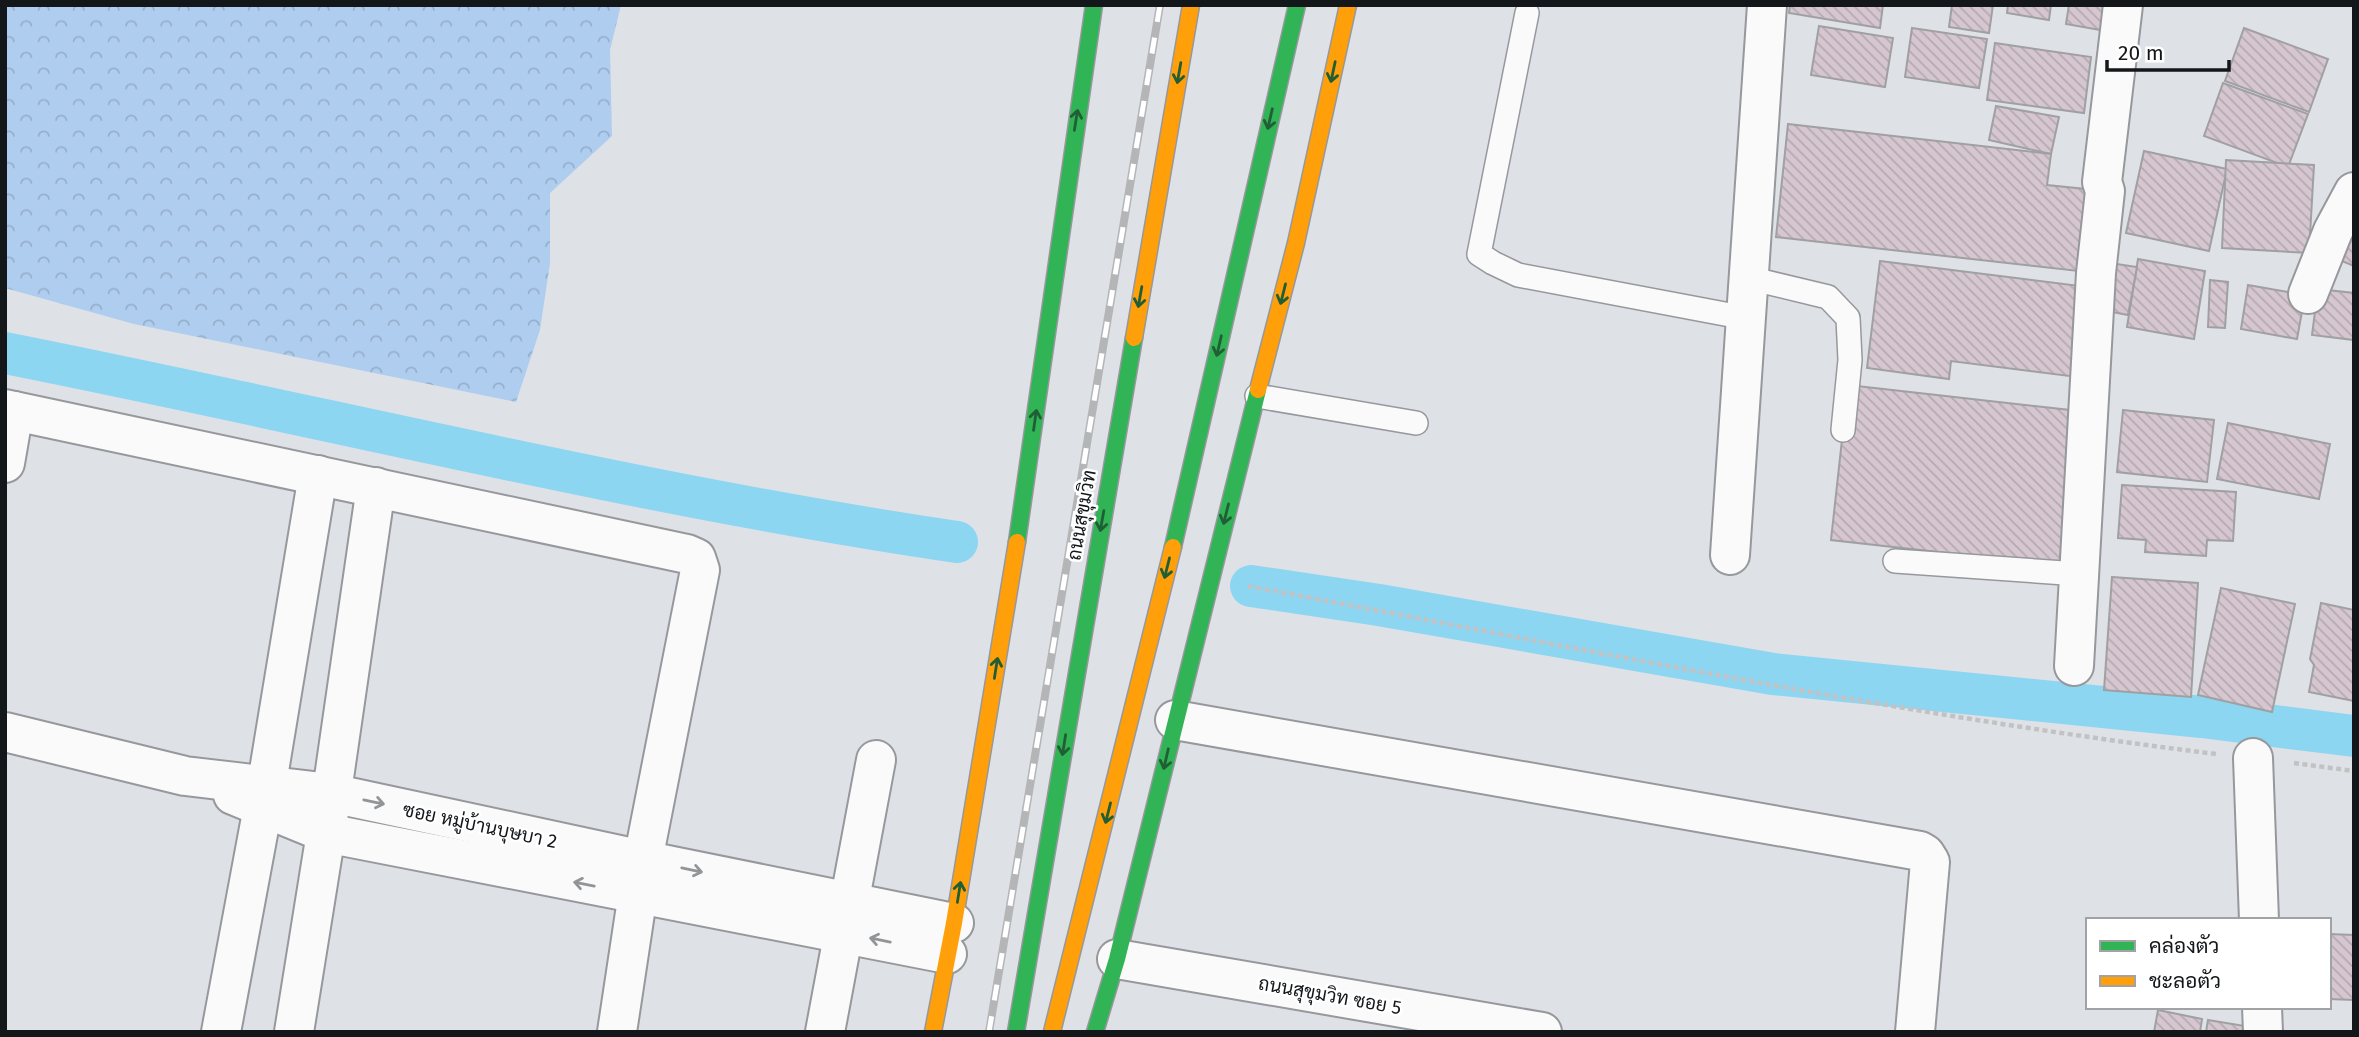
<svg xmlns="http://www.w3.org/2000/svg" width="2359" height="1037" font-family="'Fira Sans',Sarabun,sans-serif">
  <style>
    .forest { fill: url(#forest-crowns) }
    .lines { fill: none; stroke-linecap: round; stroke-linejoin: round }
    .canal { stroke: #8cd6f2; stroke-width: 42 }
    .building { fill: url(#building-back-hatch); stroke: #a0a0a2; stroke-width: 2 }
    .lane-casing { stroke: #96989c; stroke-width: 26 }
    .street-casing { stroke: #96989c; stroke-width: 42 }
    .fast-casing { stroke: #96989c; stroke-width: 19 }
    .slow-casing { stroke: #96989c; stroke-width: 19 }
    .path { stroke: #c2c2c4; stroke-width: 4.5; stroke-dasharray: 5 3.5; stroke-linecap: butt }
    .lane { stroke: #fafafb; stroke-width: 23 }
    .street { stroke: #fafafb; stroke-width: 38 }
    .fast { stroke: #30b455; stroke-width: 16 }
    .slow { stroke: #ff9f0a; stroke-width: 16 }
    .rail-casing { stroke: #b4b5b6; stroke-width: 8 }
    .rail { stroke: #fff; stroke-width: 5; stroke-dasharray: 16; stroke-linecap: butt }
    .oneway { stroke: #215e35 }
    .oneway2 { stroke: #929496 }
    .labels { text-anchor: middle; stroke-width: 5; stroke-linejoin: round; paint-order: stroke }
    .street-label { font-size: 19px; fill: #14171a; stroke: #fff }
  </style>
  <defs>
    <pattern id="forest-crowns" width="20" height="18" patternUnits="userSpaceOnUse" patternTransform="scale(1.75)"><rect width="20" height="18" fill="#afcdef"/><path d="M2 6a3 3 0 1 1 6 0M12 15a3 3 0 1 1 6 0" fill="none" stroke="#96afcc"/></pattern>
    <pattern id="building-back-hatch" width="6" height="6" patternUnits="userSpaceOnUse" patternTransform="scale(1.75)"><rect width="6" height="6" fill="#d5c6cf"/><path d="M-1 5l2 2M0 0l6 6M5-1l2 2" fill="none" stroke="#b6a9b1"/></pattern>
  </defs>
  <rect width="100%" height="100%" fill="#dee1e6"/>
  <path class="forest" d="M5,5H621L610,50L612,136L550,193V263L540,330L516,402L134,324L5,288Z"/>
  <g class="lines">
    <g class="canal">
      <path d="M5,353C323,416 637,495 957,542"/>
      <path d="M1251,586L1379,605L1773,674L2202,717L2354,736"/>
    </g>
  </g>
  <g class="building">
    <path d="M1790,5H1883L1880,28L1789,13Z"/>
    <path d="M1952,5H1993L1989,33L1949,27Z"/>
    <path d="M2008,5H2051L2049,20L2007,13Z"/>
    <path d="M2069,5H2110L2106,31L2066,24Z"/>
    <path d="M1819,26L1893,38L1885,87L1811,75Z"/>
    <path d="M1912,28L1987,39L1979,88L1905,77Z"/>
    <path d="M2244,28L2328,59L2309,112L2225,81Z"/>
    <path d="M1995,43L2091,57L2084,113L1987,100Z"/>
    <path d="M2223,83L2308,114L2288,167L2204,136Z"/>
    <path d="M1996,106L2059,117L2051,154L1989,140Z"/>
    <path d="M1788,124L2051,154L2047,185L2105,191L2096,273L1776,237Z"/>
    <path d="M2144,151L2227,169L2209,251L2126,233Z"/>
    <path d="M2226,160L2314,165L2309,253L2222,248Z"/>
    <path d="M2354,221V266L2337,259Z"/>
    <path d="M2138,259L2205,271L2194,339L2127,327Z"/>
    <path d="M1880,261L2088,287L2077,377L1951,361L1949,379L1867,368Z"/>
    <path d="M2110,263L2137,267L2128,315L2102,310Z"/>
    <path d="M2210,280L2228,282L2225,328L2208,327Z"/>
    <path d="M2248,285L2305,295L2297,339L2241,329Z"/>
    <path d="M2318,289L2354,293V340L2312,335Z"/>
    <path d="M1848,385L2079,411L2062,566L1831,540Z"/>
    <path d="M2123,410L2214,420L2207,482L2117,472Z"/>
    <path d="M2228,423L2330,444L2319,499L2217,479Z"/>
    <path d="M2122,485L2236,492L2233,541L2207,540L2206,556L2145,552L2146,540L2118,538Z"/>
    <path d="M2112,577L2198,583L2191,697L2104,690Z"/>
    <path d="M2221,588L2295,604L2272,712L2198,695Z"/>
    <path d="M2321,603L2354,610V701L2309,692L2314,665L2310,659Z"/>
    <path d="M2329,934L2354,935V1000L2329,999Z"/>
    <path d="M2158,1010L2202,1019L2200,1032H2154Z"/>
    <path d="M2208,1020L2245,1026V1032H2206Z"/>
  </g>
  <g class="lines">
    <defs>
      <g id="lane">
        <path d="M1527,13L1479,254L1493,263L1518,275L1746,318"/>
        <path d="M1749,278L1828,297L1848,318L1850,360L1843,430"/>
        <path d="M1257,396L1416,423"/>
        <path d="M1895,561L2079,574"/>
      </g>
      <g id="street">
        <path d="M2308,294L2333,231L2354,192"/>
        <path d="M5,409L687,554L696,558L700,570L643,860L617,1032"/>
        <path d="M5,463L14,411"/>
        <path d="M1730,555L1767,5"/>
        <path d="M2074,666L2096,273L2105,191L2102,182L2123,5"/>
        <path d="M1175,720L1920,851L1925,854L1930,862L1915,1032"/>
        <path d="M5,732L185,776L331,793L643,860L954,923"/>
        <path d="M2253,758L2259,920"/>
        <path d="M233,795L326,833L947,954"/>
        <path d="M1117,959L1542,1032"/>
        <path d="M2262,1007L2263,1032"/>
        <path d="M221,1032L263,807L318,475"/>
        <path d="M294,1032L326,833L376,487"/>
        <path d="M825,1032L876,760"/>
      </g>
      <g id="fast">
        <path d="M1017,542L1094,5"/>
        <path d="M1173,547L1297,5"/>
        <path d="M1016,1032L1134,338"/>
        <path d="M1095,1032L1117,959L1258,390"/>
      </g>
      <g id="slow">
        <path d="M1134,338L1191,5"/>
        <path d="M1258,390L1296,243L1348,5"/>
        <path d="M933,1032L954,923L1017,542"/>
        <path d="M1052,1032L1173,547"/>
      </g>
    </defs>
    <use href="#lane" class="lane-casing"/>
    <use href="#street" class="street-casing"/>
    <use href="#fast" class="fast-casing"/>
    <use href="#slow" class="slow-casing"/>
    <g class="path">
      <path d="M1248,586C1570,646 1891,714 2216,754"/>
      <path d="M2294,763L2354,771"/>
    </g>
    <use href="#lane" class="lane"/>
    <use href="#street" class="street"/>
    <use href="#fast" class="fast"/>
    <use href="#slow" class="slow"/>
    <defs>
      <path id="rail" d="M989,1032L1160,5"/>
    </defs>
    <use href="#rail" class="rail-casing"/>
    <use href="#rail" class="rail"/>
  </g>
  <defs><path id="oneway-shaft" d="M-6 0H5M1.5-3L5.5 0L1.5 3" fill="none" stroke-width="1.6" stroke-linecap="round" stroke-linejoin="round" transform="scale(1.75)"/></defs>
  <g class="oneway">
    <use href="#oneway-shaft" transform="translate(1333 72) rotate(102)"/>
    <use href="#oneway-shaft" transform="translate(1179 73) rotate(100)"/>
    <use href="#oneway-shaft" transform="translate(1270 119) rotate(103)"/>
    <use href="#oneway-shaft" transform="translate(1076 120) rotate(-81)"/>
    <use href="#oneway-shaft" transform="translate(1283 294) rotate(104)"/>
    <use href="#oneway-shaft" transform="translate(1140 297) rotate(100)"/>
    <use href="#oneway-shaft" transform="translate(1219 346) rotate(103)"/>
    <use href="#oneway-shaft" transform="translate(1035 420) rotate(-82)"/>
    <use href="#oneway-shaft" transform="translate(1226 514) rotate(104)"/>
    <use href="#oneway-shaft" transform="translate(1102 521) rotate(100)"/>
    <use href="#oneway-shaft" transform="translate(1167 568) rotate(104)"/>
    <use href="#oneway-shaft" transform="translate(996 668) rotate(-81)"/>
    <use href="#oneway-shaft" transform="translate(1064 745) rotate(99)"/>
    <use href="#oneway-shaft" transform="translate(1166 759) rotate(103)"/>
    <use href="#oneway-shaft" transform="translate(1108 813) rotate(104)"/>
    <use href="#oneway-shaft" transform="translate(959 892) rotate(-81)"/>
  </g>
  <g class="oneway2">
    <use href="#oneway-shaft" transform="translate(374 802) rotate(12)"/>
    <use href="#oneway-shaft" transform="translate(692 870) rotate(12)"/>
    <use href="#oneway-shaft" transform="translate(584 884) rotate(-169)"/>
    <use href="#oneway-shaft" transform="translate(880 940) rotate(-168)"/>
  </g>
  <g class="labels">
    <g class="street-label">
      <text transform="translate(1081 515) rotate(-80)" y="7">ถนนสุขุมวิท</text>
      <text transform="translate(480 825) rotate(12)" y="7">ซอย หมู่บ้านบุษบา 2</text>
      <text transform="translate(1330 995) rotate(10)" y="7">ถนนสุขุมวิท ซอย 5</text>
    </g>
  </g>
  <rect width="2359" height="1037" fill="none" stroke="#14171a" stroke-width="14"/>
  <rect x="2086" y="918" width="245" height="91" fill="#ffffff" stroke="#a1a2a3" stroke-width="2"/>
  <rect x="2100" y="941" width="35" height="10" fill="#30b455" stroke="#a1a2a3" stroke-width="2"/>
  <text x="2149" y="953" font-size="21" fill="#14171a">คล่องตัว</text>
  <rect x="2100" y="976" width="35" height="10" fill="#ff9f0a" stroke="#a1a2a3" stroke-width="2"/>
  <text x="2149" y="988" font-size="21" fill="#14171a">ชะลอตัว</text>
  <path d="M2107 60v10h122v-10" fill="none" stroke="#14171a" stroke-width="3.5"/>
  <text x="2118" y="60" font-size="21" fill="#14171a" stroke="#ffffff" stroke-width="5" paint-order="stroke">20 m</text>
</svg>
